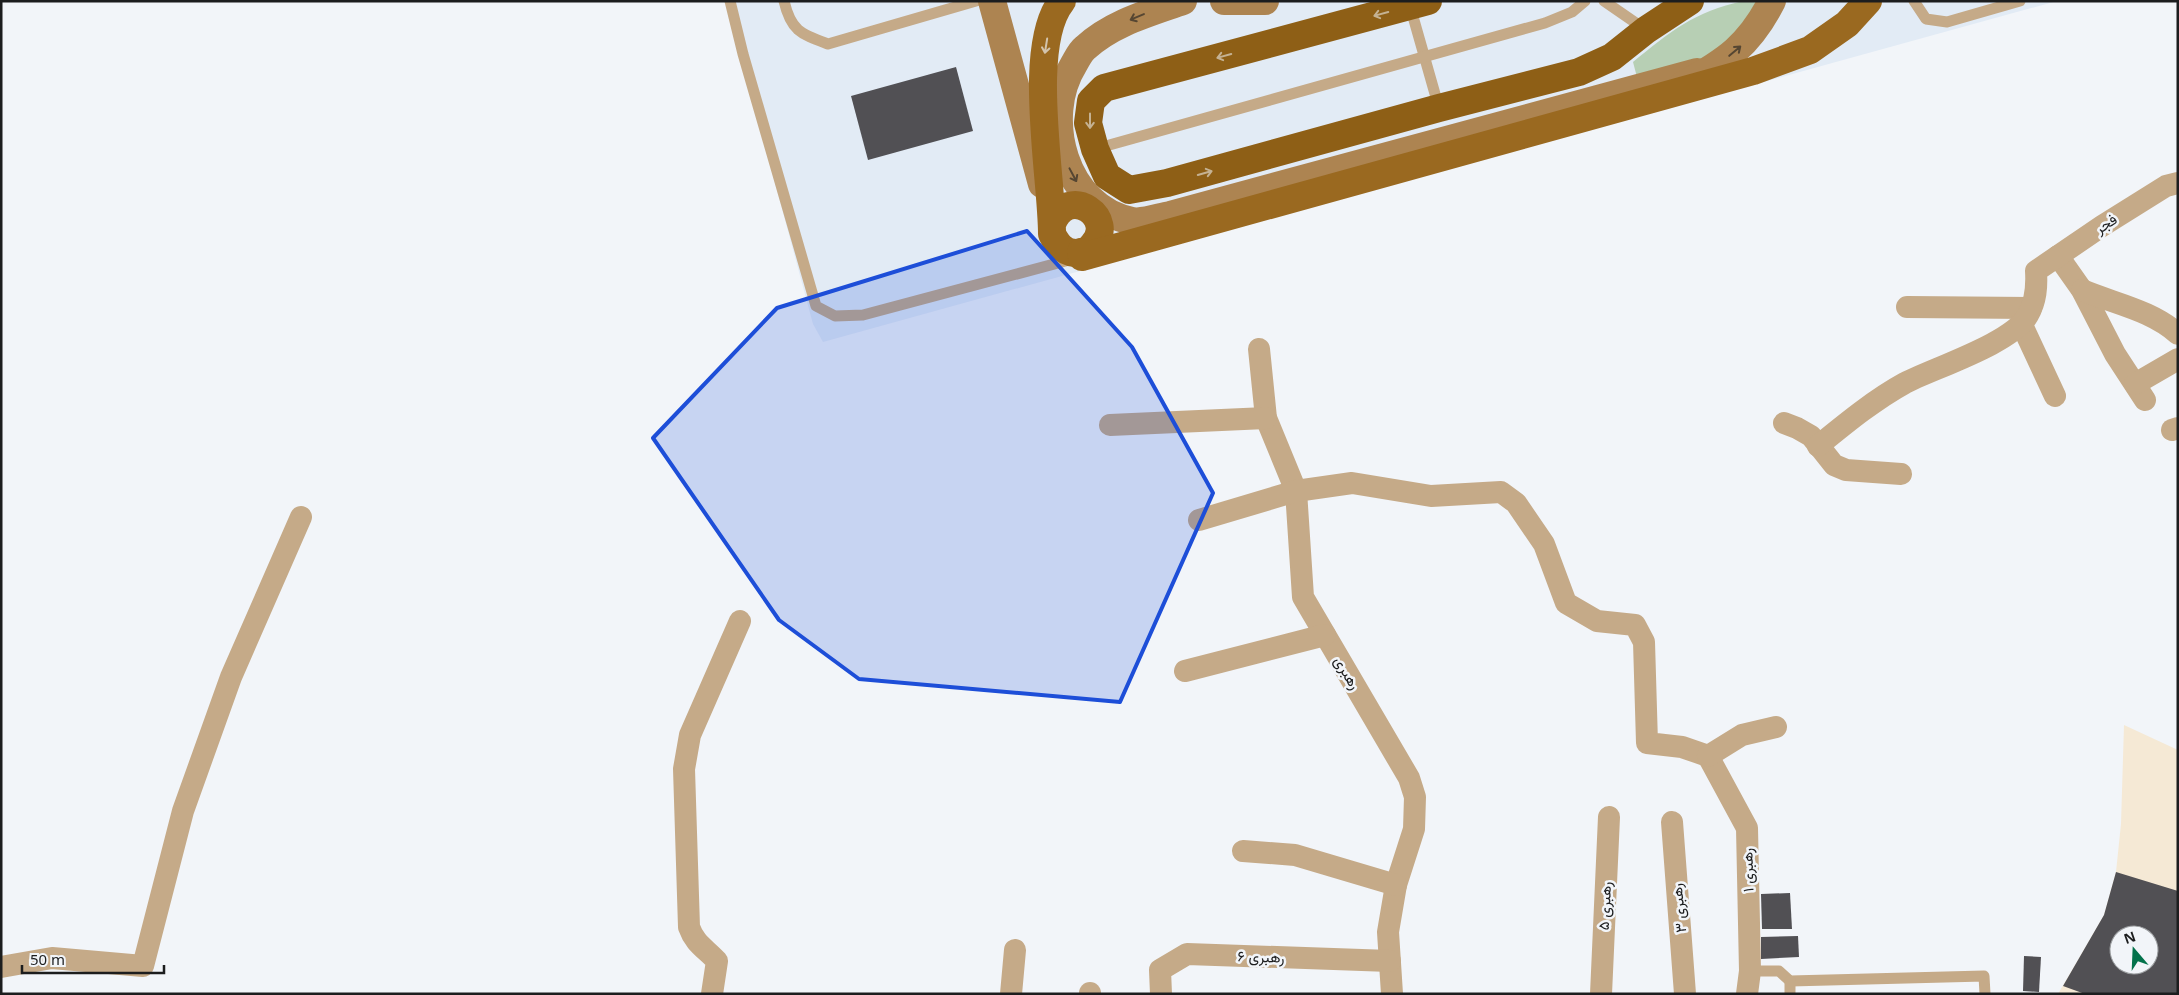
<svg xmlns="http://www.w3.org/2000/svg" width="2179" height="995" font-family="'Noto Sans',Vazirmatn,sans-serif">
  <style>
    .built { fill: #e2ebf5 }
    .medical { fill: #f5e9d5; fill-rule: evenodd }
    .green { fill: #b7cfb4 }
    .building { fill: #515054; fill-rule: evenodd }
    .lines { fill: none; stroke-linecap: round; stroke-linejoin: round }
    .service { stroke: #c5aa88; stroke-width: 11 }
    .minor { stroke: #c5aa88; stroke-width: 22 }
    .secondary { stroke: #ad8451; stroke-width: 28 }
    .primary { stroke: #9a6920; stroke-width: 28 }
    .trunk { stroke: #8e5f16; stroke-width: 28 }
    .oneway { stroke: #c5b293 }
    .oneway2 { stroke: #564632 }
    .oneway3 { stroke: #d3c4ad }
    .marked { fill: #1d4ed8; fill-opacity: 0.2; stroke: #1d4ed8; stroke-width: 4; stroke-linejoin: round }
    .labels { text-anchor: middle; stroke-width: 5; stroke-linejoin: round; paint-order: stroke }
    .street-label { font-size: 15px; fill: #1c1d1e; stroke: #f2f5f9 }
  </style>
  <rect width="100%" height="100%" fill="#f2f5f9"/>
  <path class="built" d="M726,1H2057L823,342L813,324Z"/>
  <path class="medical" d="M2124,725L2178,750V994H2058L2104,915L2116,872L2121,824ZM2119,935H2149V965H2119Z"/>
  <path class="green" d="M1743,1H1758L1754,12L1711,57L1638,81L1633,62C1671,31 1694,12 1743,1Z"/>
  <g class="building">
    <path d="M956,67L973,131L868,160L851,96Z"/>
    <path d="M2116,872L2178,891V994H2085L2063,986L2104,915ZM2119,935H2149V965H2119Z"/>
    <path d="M1790,893L1792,929H1762L1761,894Z"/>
    <path d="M1798,936L1799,957L1761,959V937Z"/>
    <path d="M2024,956L2041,957L2039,992L2023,991Z"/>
  </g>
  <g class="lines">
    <g class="service">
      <path d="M730,1L743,54L816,306L835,316L863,315L1073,259"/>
      <path d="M784,1C791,31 801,34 828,44L976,1"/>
      <path d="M1604,1L1646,30"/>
      <path d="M1914,1L1926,19L1947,22L2020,1"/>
      <path d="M1410,6L1439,108"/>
      <path d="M1095,149L1545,23L1572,12L1585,1"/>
      <path d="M1750,971H1779L1790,981L1984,976L1985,994"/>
      <path d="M1790,981V994"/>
    </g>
    <g class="minor">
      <path d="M2058,256L2082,290L2115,354L2145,400"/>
      <path d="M2082,290C2115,304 2151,310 2178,334"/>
      <path d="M1907,307L2031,308"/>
      <path d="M2021,323L2055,396"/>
      <path d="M1259,349L1266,418L1296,491L1303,597L1409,778L1415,797L1414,829L1396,885L1388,932L1392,994"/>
      <path d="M2135,384L2178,359"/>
      <path d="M1784,423L1797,428L1811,436L1834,465L1846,470L1901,474"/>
      <path d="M1110,425L1266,418"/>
      <path d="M2172,430L2178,428"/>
      <path d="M1818,446C1845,424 1874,400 1905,383C1934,368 2013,343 2028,315C2036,301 2037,287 2036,271L2102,226L2166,186L2178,183"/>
      <path d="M1199,520L1296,491L1352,483L1431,496L1501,492L1516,503L1544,544L1566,603L1597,621L1635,625L1644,642L1647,743L1682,747L1708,756"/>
      <path d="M1185,671L1325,635"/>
      <path d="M1708,756L1747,828L1750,971L1747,994"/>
      <path d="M1708,756L1742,735L1776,727"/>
      <path d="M1672,822L1685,994"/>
      <path d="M1243,851L1295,855L1396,885"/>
      <path d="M1,967L52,958L143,966L183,811L231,677L301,517"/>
      <path d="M712,994L717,961C705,948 695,944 689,927L684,769L690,735L740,621"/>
      <path d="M1011,994L1015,950"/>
      <path d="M1090,994V993"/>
      <path d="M1161,994L1160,970L1187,954L1390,961"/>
      <path d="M1601,994L1609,817"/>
    </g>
    <g class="secondary">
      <path d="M992,1L1042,184"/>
      <path d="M1183,1C1149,13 1112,23 1085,48C1080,52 1077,59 1074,64C1040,118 1065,208 1132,221C1143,223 1159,217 1170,215L1697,72"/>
      <path d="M1224,1H1265"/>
      <path d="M1683,85C1726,61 1749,46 1772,1"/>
    </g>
    <g class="primary">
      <path d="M1052,224C1068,182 1119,219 1092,246C1088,251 1081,253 1075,253C1063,252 1057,244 1052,234C1052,176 1026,46 1062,1"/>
      <path d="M1081,252L1082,257L1753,71L1810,50L1847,24L1868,1"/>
    </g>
    <path class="trunk" d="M1428,1L1104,88L1091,101L1088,123L1095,149L1107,176L1129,190L1167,183L1439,108L1579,72L1612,57L1646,30L1690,1"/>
  </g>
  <defs><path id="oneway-shaft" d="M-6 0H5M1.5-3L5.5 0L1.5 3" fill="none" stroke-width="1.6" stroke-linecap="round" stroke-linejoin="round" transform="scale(1.25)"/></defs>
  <g class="oneway">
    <use href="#oneway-shaft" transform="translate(1381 14) rotate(165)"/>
    <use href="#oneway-shaft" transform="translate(1224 56) rotate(165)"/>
    <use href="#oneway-shaft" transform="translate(1090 121) rotate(90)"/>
    <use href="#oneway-shaft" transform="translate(1205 173) rotate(-16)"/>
  </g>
  <g class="oneway2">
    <use href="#oneway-shaft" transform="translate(1137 17) rotate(157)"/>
    <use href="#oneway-shaft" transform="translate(1735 51) rotate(-40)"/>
    <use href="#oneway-shaft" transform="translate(1073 175) rotate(62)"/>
  </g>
  <use class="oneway3" href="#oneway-shaft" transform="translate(1046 46) rotate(99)"/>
  <path class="marked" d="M1027,231L1132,347L1213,493L1120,702L859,679L779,620L653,438L777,308Z"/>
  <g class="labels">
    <g class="street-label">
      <text transform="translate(2106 224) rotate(-33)" y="5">فجر</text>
      <text transform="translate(1347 673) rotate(59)" y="5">رهبری</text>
      <text transform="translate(1748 870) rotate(-91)" y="5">رهبری ۱</text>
      <text transform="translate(1605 906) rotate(-87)" y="5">رهبری ۵</text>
      <text transform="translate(1679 908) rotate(-95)" y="5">رهبری ۳</text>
      <text transform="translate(1261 957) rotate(2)" y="5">رهبری ۶</text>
    </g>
  </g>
  <rect width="2179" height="995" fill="none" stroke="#1c1d1e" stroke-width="5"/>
  <g transform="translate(2134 950) rotate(341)"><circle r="24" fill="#f2f5f9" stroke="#9c9fa1"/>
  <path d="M0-4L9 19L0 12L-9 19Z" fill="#03724b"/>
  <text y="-8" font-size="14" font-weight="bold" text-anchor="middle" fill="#1c1d1e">N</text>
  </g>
  <path d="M22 965v8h142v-8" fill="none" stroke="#1c1d1e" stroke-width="2.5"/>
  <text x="30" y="965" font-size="15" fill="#1c1d1e" stroke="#f2f5f9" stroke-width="4" paint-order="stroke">50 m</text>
</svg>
